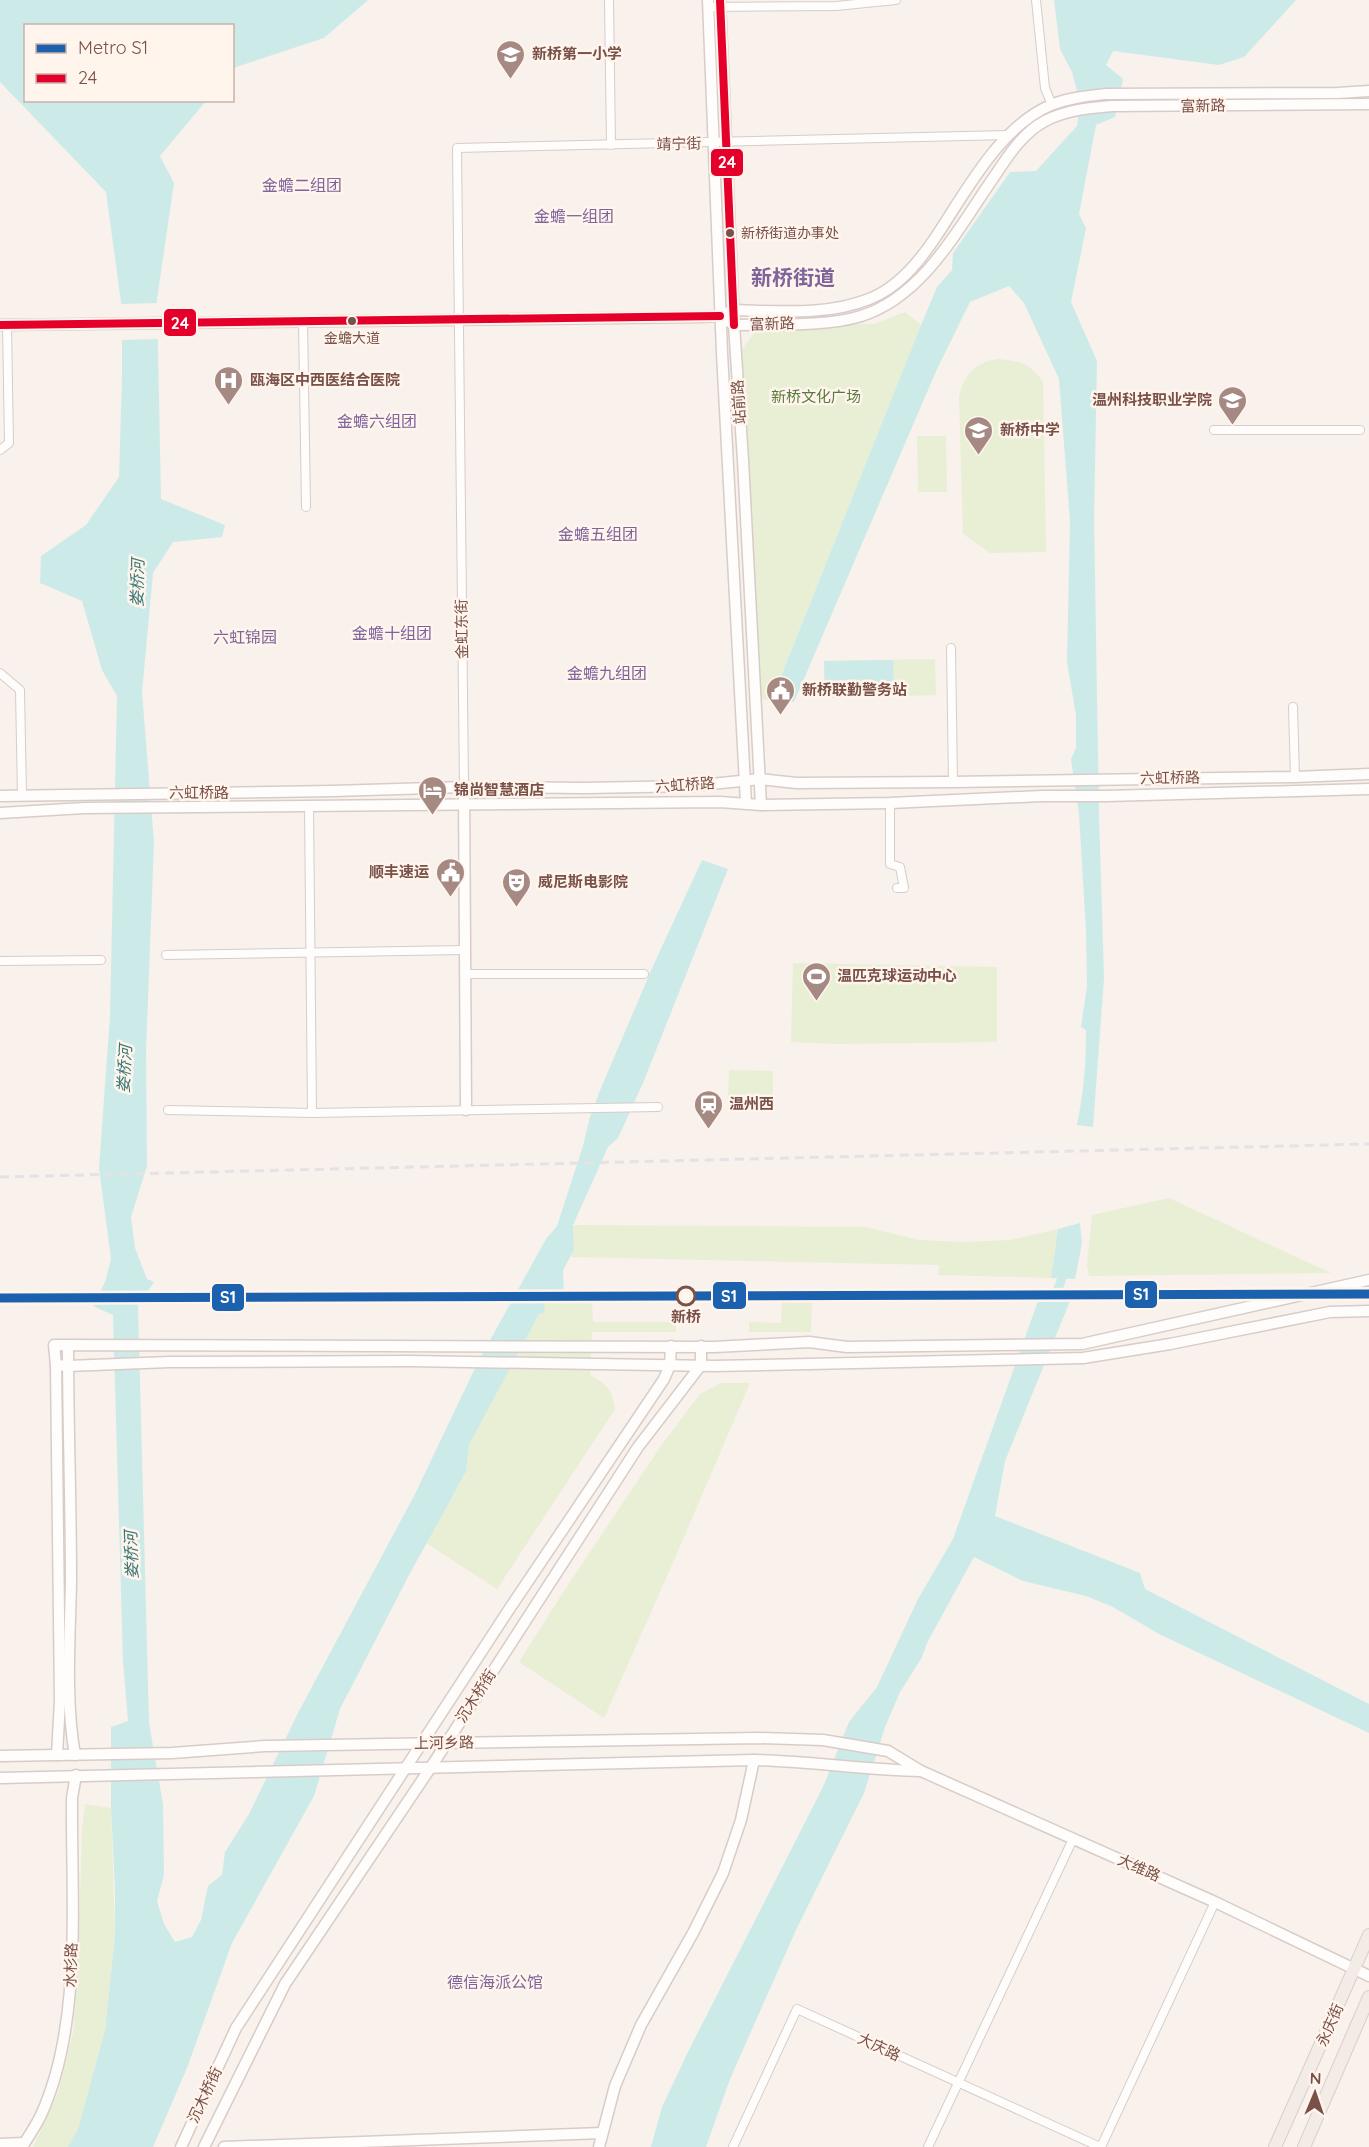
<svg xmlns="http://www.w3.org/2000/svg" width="1369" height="2147" font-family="Quicksand,'Noto Sans SC',sans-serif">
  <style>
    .green { fill: #e8efd5 }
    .water { fill: #ccebe8 }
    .pier { fill: #f8f1ec }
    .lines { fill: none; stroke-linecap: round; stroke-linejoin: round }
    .canal { stroke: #ccebe8; stroke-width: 9 }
    .street-casing { stroke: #d7ccc8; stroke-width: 10 }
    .secondary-casing { stroke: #d8ccc8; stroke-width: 13 }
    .primary-casing { stroke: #dacdc9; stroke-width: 14 }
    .street { stroke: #fefdfc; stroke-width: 8 }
    .secondary { stroke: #fefdfc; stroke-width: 10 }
    .primary { stroke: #f3ebe5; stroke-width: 12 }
    .rail { stroke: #e4e2e5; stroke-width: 3; stroke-dasharray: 9 6; stroke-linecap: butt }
    .bus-1-casing { stroke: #fff5ed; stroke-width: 12 }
    .bus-1 { stroke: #e4002b; stroke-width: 8 }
    .metro-1-casing { stroke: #fff5ed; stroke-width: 14 }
    .metro-1 { stroke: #1b61ae; stroke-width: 9 }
    .bus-dot { fill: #795149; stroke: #fff5ed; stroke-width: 2 }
    .stop-dot { fill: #fff5ed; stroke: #795149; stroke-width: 3 }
    .labels { text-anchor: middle; stroke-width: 5; stroke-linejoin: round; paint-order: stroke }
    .bus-label { font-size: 14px; fill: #795149; stroke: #fff5ed; text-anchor: start }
    .poi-label { font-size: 15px; font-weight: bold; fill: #795149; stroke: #fff5ed; text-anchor: start }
    .street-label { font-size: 15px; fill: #795149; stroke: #fff5ed }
    .park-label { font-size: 15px; fill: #5a7a3d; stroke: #fff5ed }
    .stop-label { font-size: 15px; font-weight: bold; fill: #795149; stroke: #fff5ed }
    .neighbourhood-label { font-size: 16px; fill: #7f649c; stroke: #fff5ed }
    .water-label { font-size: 16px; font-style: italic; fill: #387876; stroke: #fff5ed }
    .district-label { font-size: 21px; font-weight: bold; fill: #7f649c; stroke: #fff5ed }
    .line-badge { stroke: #fff5ed; stroke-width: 2 }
    .badge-label { font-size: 16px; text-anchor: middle; font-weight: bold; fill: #fff }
  </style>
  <rect width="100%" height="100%" fill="#f8f1ec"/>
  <g class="green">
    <path d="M905,312L921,325L772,699L761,700L742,349L761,324H874Z"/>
    <path d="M998,359C1020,361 1030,363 1043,382L1046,552L990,553L963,534L959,397C963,375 976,362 998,359Z"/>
    <path d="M917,436H946L947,492H918Z"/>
    <path d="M935,659L936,695L825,698L824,661Z"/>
    <path d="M793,963L997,967V1042L837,1044L791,1042Z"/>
    <path d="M729,1070L773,1071V1098L728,1097Z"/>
    <path d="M1169,1198L1331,1273L1089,1276L1087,1265L1092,1215Z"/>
    <path d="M573,1225L866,1227L919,1240L963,1242L1010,1240L1058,1229L1051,1278L938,1275L939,1265L571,1257L574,1250Z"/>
    <path d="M564,1297L592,1303L593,1322H676V1332H592L590,1375C608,1385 612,1389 615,1409L497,1589L426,1543L466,1473L469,1445L545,1301Z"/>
    <path d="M782,1300L812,1301L811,1332H749V1322L781,1323Z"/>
    <path d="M721,1383H750L675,1558L604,1718L519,1662L564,1591L661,1446L700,1394Z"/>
    <path d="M85,1804L111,1808L115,1936L105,2030L78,2129L68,2147H33L58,2093L73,2033L78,1971L82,1829Z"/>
  </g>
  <g class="water">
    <path d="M0,0H368L324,38L233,68L232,26H26V100L206,101L160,156L174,183L157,299L161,499L225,525L222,537L173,542L153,573L142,692L154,843L146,1051L147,1166L131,1217L135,1248L147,1279L154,1282L138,1306L149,1723L163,1804L164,1875L157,1901L164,1924L175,1942L192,1937L201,1920L208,1886L222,1875L225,1852L249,1814L298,1713L415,1494L478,1362L546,1239L557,1226L583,1146L590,1117L601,1088L653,966L702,860L728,869L643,1083L618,1138L608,1147L573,1225L574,1250L563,1270L564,1297L545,1302L544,1313L539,1314L469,1445L466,1472L409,1575L340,1709L314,1796L232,1943L187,2068L153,2147H68L78,2129L105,2030L115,1936V1889L111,1808V1727L128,1721L123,1661L113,1315L93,1306L105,1282L111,1259L99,1168L110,1016L117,696L102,670L82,601L40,583L41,556L86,525L119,477L122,378V309L106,192L0,82Z"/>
    <path d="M1054,0H1296L1244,57L1219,65L1113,51L1106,65L1123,79L1115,117L1096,125L1079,214L1086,228L1071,302L1097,361L1094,518L1099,814L1104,978L1093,1127L1077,1125C1084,1091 1086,1064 1086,1030L1081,1027L1087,986L1086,930L1079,814L1071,759L1076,748V715L1067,662L1070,521L1059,379L1024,303L1009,286L970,302L937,369L794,702L772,699L921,325L937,287L952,270L953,253L1010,172L1036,171L1077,126L1080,102L1072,72L1060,49Z"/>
    <path d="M893,660L894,696L825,698L824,661Z"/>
    <path d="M1080,1223L1082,1243L1075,1279L1051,1278L1058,1229Z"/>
    <path d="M1038,1301H1070L1005,1461L995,1516L1140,1573L1145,1589L1369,1704V1733L1161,1635L1111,1606L1086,1596L1023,1581L974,1557L928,1641L921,1659L900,1692L885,1727L864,1793L796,1930L730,2079L706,2147H651L662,2107L688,2052L823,1787L849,1722L877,1687L918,1599L953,1539Z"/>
  </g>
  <path class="pier" d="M160,303L161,339L120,340L119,304Z"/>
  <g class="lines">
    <path class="canal" d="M1050,1312L1065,1269"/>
    <defs>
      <g id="street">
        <path d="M609,0L611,145"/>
        <path d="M1036,0L1045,88L1052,105"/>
        <path d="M709,7L836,6L896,0"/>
        <path d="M303,321L306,507"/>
        <path d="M1214,430H1360"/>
        <path d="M0,450L9,443L7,325"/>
        <path d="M951,648L953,782"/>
        <path d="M0,673L20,690L22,796"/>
        <path d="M1293,707L1295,777"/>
        <path d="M464,787L457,148L1008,135"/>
        <path d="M890,803V864L900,867L904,888H897"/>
        <path d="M309,806L312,1113"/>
        <path d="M166,955L464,950"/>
        <path d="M0,961L101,960"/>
        <path d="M464,974H644"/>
        <path d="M168,1110L312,1113L658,1107"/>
        <path d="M733,2147L797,2009L1100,2147"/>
        <path d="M928,2147L1073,1839"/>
        <path d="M1101,2147L1215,1902"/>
      </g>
      <g id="secondary">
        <path d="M708,0L722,353L746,803"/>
        <path d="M720,0L734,325L743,460L761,805"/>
        <path d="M728,321L734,325C770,324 827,327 861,316C925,296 960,225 996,174C1009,154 1024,132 1045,121C1066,110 1088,108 1112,106L1369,104"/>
        <path d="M0,325L699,317L720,316L733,310C778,311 827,316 869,299C898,288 919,262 935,238C966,192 999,127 1051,105C1068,98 1087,96 1105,94L1338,93L1369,91"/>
        <path d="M464,787L466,1110"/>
        <path d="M0,796L333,791L464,787L585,788L692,786L760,779L796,783L953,782L1295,777L1369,774"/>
        <path d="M0,813L84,808L720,802L761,805L890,803L1042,796H1106L1369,789"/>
        <path d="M68,1346C68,1424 71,1502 71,1581C70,1638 65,1699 75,1755"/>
        <path d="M56,1365L68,1366L169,1362L411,1361L714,1366L1083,1358L1170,1344L1330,1312L1369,1311"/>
        <path d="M57,1755L60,1701L56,1365L54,1345L714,1347L809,1342L847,1347L1082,1344L1369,1280"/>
        <path d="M0,1756L172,1753L265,1746L759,1738L823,1740L888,1751L921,1771L1215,1902L1369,1976"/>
        <path d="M0,1778L754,1760C810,1761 865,1770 921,1771"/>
        <path d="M0,2144L24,2143"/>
        <path d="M22,2147C28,2137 36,2126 41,2115C83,2023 71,1898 72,1798L76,1775"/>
        <path d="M181,2147L236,2028L508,1611L664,1379L670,1365L671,1346"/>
        <path d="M204,2147L285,1984L431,1767L638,1447L701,1365V1346"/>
        <path d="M224,2147L602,2133"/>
        <path d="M599,2147L615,2086L641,2025L693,1933L723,1873L741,1820L754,1760"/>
      </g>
      <g id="primary">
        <path d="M1275,2147L1369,1935"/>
        <path d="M1304,2147L1369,1997"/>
      </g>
    </defs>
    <use href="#street" class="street-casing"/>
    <use href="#secondary" class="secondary-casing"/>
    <use href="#primary" class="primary-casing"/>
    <use href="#street" class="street"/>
    <use href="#secondary" class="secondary"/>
    <use href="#primary" class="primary"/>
    <g class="rail">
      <path d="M0,1177L1369,1144"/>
      <path d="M785,1291L868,1296"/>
    </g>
    <defs>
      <g id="bus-1">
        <path d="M720,0L734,325"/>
        <path d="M0,325L720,316"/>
      </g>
    </defs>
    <use href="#bus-1" class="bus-1-casing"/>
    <use href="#bus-1" class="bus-1"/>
    <defs>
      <path id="metro-1" d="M0,1298L1369,1294"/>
    </defs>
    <use href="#metro-1" class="metro-1-casing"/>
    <use href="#metro-1" class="metro-1"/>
  </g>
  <defs>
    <symbol id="school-pin" viewBox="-11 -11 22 30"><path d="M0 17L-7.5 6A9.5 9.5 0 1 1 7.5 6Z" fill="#a58982" stroke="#fff5ed"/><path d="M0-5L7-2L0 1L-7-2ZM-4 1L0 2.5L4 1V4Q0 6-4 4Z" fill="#fff"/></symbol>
    <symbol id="hospital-pin" viewBox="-11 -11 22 30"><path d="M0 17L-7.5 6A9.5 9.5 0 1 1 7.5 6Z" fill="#a58982" stroke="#fff5ed"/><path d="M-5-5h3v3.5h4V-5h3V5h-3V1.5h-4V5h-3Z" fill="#fff"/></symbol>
    <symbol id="university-pin" viewBox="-11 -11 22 30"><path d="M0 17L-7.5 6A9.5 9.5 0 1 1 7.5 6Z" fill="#a58982" stroke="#fff5ed"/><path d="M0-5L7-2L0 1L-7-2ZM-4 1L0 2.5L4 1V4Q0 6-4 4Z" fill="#fff"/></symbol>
    <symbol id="civic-pin" viewBox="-11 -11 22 30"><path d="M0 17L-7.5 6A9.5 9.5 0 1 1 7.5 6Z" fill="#a58982" stroke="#fff5ed"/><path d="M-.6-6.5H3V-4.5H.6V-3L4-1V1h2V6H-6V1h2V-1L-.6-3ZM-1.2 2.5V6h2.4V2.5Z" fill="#fff"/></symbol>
    <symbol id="hotel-pin" viewBox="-11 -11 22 30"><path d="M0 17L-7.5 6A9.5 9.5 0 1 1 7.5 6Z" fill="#a58982" stroke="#fff5ed"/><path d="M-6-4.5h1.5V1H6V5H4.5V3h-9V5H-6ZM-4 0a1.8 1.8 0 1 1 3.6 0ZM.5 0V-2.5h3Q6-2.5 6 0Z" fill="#fff"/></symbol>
    <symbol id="theatre-pin" viewBox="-11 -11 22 30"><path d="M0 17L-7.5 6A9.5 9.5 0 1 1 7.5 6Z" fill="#a58982" stroke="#fff5ed"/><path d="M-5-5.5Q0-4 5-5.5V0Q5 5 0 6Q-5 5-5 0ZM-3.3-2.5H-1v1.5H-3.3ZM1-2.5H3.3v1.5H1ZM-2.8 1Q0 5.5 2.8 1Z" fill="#fff"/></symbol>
    <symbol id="stadium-pin" viewBox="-11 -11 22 30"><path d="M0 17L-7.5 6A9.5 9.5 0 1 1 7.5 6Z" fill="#a58982" stroke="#fff5ed"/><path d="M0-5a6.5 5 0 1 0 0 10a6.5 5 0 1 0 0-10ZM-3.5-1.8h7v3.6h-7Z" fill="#fff"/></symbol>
    <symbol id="station-pin" viewBox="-11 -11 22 30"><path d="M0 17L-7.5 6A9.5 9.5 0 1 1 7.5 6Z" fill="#a58982" stroke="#fff5ed"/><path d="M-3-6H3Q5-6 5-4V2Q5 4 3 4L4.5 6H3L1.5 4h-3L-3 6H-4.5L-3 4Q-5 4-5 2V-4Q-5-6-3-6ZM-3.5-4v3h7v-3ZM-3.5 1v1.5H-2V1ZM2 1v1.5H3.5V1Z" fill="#fff"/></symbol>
  </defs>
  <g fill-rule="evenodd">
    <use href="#school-pin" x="494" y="38" width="33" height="45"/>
    <use href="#hospital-pin" x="212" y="364" width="33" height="45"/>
    <use href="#university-pin" x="1216" y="384" width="33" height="45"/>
    <use href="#school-pin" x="962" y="414" width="33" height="45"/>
    <use href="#civic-pin" x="764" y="674" width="33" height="45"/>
    <use href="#hotel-pin" x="416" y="774" width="33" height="45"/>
    <use href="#civic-pin" x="434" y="856" width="33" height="45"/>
    <use href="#theatre-pin" x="500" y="866" width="33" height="45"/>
    <use href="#stadium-pin" x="800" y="960" width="33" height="45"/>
    <use href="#station-pin" x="692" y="1088" width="33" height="45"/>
  </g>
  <g class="bus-dot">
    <circle cx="730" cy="233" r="5"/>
    <circle cx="352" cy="321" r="5"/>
  </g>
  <circle class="stop-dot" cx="686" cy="1296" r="9"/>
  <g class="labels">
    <g class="bus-label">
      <text x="741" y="238">新桥街道办事处</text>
      <text x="352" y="343" text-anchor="middle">金蟾大道</text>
    </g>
    <g class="poi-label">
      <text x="532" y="59">新桥第一小学</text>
      <text x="250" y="385">瓯海区中西医结合医院</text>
      <text x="1212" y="405" text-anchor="end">温州科技职业学院</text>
      <text x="1000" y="435">新桥中学</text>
      <text x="802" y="695">新桥联勤警务站</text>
      <text x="454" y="795">锦尚智慧酒店</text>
      <text x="429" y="877" text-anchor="end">顺丰速运</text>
      <text x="538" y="887">威尼斯电影院</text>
      <text x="837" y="981">温匹克球运动中心</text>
      <text x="729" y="1109">温州西</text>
    </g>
    <g class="street-label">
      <text transform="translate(1203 106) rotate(-1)" y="5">富新路</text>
      <text transform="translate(679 144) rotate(-1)" y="5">靖宁街</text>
      <text transform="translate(772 324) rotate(-2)" y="5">富新路</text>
      <text transform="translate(739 402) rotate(-94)" y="5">站前路</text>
      <text transform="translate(462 629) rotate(-91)" y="5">金虹东街</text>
      <text transform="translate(1170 778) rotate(-1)" y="5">六虹桥路</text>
      <text transform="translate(685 785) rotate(-4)" y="5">六虹桥路</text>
      <text x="199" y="798">六虹桥路</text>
      <text transform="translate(476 1696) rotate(-57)" y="5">沉木桥街</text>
      <text transform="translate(444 1743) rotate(-1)" y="5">上河乡路</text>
      <text transform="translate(1139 1868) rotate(24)" y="5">大维路</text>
      <text transform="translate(71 1965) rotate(-88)" y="5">水杉路</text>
      <text transform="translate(1330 2025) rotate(-66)" y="5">永庆街</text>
      <text transform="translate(879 2047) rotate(25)" y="5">大庆路</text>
      <text transform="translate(205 2095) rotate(-65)" y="5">沉木桥街</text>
    </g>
    <g class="park-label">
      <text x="816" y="402">新桥文化广场</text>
    </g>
    <g class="stop-label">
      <text x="686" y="1322">新桥</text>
    </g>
    <g class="neighbourhood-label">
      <text x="302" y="191">金蟾二组团</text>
      <text x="574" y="222">金蟾一组团</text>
      <text x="377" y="427">金蟾六组团</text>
      <text x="598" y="540">金蟾五组团</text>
      <text x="392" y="639">金蟾十组团</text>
      <text x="245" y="643">六虹锦园</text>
      <text x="607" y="679">金蟾九组团</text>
      <text x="495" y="1988">德信海派公馆</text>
    </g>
    <g class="water-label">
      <text transform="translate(137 583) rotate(-89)" y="6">娄桥河</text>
      <text transform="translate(124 1069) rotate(-87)" y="6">娄桥河</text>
      <text transform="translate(131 1555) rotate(-92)" y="6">娄桥河</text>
    </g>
    <g class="district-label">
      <text x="793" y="285">新桥街道</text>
    </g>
  </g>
  <g class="line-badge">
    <rect x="710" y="148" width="34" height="29" rx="6" fill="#e4002b"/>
    <rect x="163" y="308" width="34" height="29" rx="6" fill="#e4002b"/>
    <rect x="1124" y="1280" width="34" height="29" rx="6" fill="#1b61ae"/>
    <rect x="712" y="1281" width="35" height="29" rx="6" fill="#1b61ae"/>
    <rect x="211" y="1283" width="34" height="29" rx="6" fill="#1b61ae"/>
  </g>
  <g class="badge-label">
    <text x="727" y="168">24</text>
    <text x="180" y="329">24</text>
    <text x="1141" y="1300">S1</text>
    <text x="729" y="1302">S1</text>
    <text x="228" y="1303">S1</text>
  </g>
  <rect x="24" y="24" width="210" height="78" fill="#fff5ed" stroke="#c9b3ab" stroke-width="1.5"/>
  <rect x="36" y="44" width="30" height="9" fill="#1b61ae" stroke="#c9b3ab" stroke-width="1.5"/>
  <text x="78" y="54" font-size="18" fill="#795149">Metro S1</text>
  <rect x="36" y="74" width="30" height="9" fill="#e4002b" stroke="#c9b3ab" stroke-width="1.5"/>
  <text x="78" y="84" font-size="18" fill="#795149">24</text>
  <g transform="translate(1315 2093) rotate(2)" stroke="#fff5ed" stroke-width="4.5" paint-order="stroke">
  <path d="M0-4.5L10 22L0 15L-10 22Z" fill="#795149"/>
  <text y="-9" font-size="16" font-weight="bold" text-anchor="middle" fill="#795149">N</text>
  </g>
</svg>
